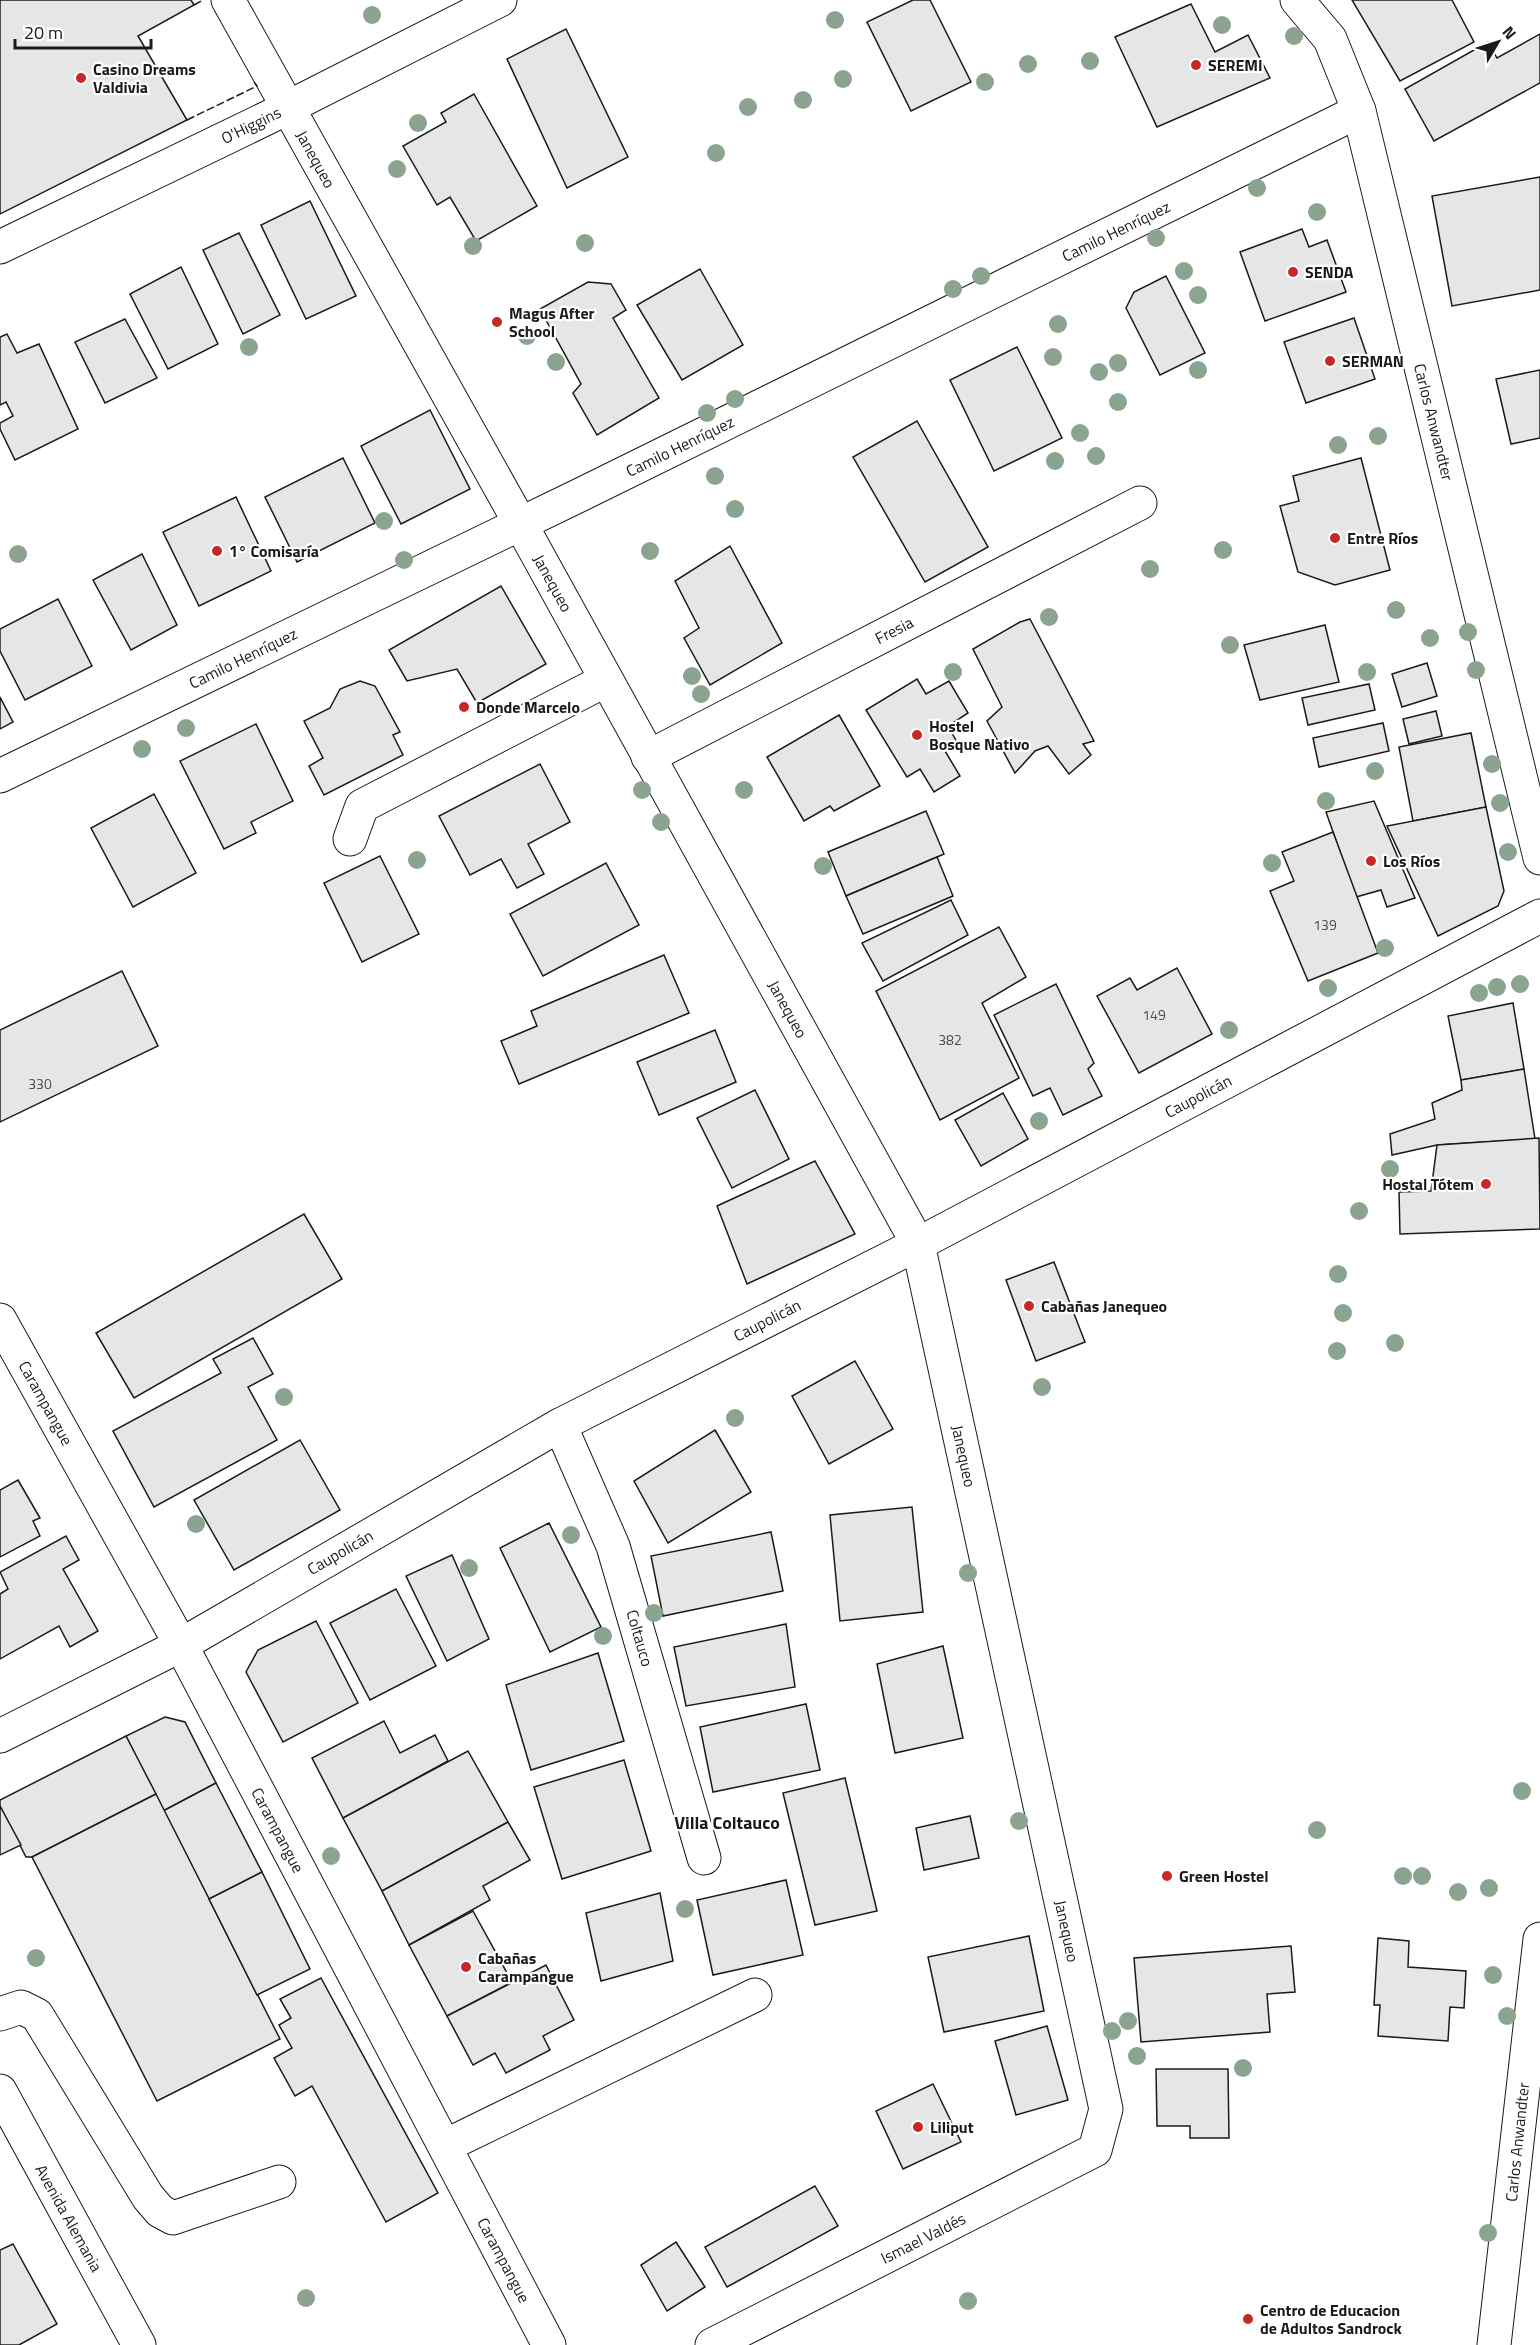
<svg xmlns="http://www.w3.org/2000/svg" width="1540" height="2345" font-family="'Titillium Web',sans-serif">
  <style>
    .building { fill: #e6e6e6; stroke: #1a1a1a; stroke-width: 1.5 }
    .lines { fill: none; stroke-linecap: round; stroke-linejoin: round }
    .minor-casing { stroke: #1a1a1a; stroke-width: 35 }
    .major-casing { stroke: #1a1a1a; stroke-width: 35 }
    .minor { stroke: #fff; stroke-width: 33 }
    .major { stroke: #fff; stroke-width: 33 }
    .fence { stroke: #1a1a1a; stroke-width: 1.5; stroke-dasharray: 8 3; stroke-linecap: butt }
    .tree { fill: #8aa48f }
    .poi-dot { fill: #c62828; stroke: #fff; stroke-width: 2 }
    .labels { text-anchor: middle; stroke-width: 4.5; stroke-linejoin: round; paint-order: stroke }
    .number-label { font-size: 14px; fill: #4d4d4d }
    .poi-label { font-size: 16px; font-weight: bold; fill: #1a1a1a; stroke: #fff; text-anchor: start }
    .street-label { font-size: 16px; fill: #1a1a1a; stroke: #fff }
    .neighbourhood-label { font-size: 18px; font-weight: bold; fill: #1a1a1a; stroke: #fff }
  </style>
  <rect width="100%" height="100%" fill="#fff"/>
  <g class="building">
    <path d="M0,0H191L194,5L138,36L187,120L0,214Z"/>
    <path d="M913,0H930L971,82L911,111L867,22Z"/>
    <path d="M1352,0H1452L1474,42L1400,81Z"/>
    <path d="M1191,4L1215,52L1248,35L1270,78L1157,127L1115,37Z"/>
    <path d="M566,29L628,157L567,188L507,59Z"/>
    <path d="M1540,34V83L1434,141L1405,89L1488,42L1497,58Z"/>
    <path d="M474,94L537,206L476,241L450,197L437,205L403,146L446,122L441,113Z"/>
    <path d="M1540,177V290L1452,306L1432,196Z"/>
    <path d="M310,201L356,296L306,319L261,225Z"/>
    <path d="M1302,229L1309,247L1327,240L1346,292L1265,321L1240,252Z"/>
    <path d="M239,233L280,315L243,334L203,250Z"/>
    <path d="M181,267L218,344L168,369L130,294Z"/>
    <path d="M700,269L743,345L682,380L637,305Z"/>
    <path d="M1166,276L1205,353L1160,375L1126,308L1134,292Z"/>
    <path d="M588,282L611,284L626,310L613,318L659,398L597,435L573,393L581,384L540,309Z"/>
    <path d="M1354,318L1375,379L1306,403L1284,342Z"/>
    <path d="M125,319L157,378L105,403L75,342Z"/>
    <path d="M7,334L17,353L39,344L78,429L15,460L0,429V423L13,416L6,402L0,405V337Z"/>
    <path d="M1017,347L1062,438L994,471L950,380Z"/>
    <path d="M1540,370V438L1511,444L1496,379Z"/>
    <path d="M430,410L470,489L401,524L361,446Z"/>
    <path d="M917,421L988,547L925,582L853,457Z"/>
    <path d="M343,458L375,523L297,562L265,497Z"/>
    <path d="M1361,458L1390,570L1335,585L1298,572L1280,506L1299,501L1293,476Z"/>
    <path d="M236,497L271,571L199,606L163,532Z"/>
    <path d="M730,546L782,643L710,685L684,638L699,628L675,581Z"/>
    <path d="M142,554L177,625L131,650L93,580Z"/>
    <path d="M501,586L546,664L477,703L457,669L407,681L389,650Z"/>
    <path d="M58,599L92,666L25,700L0,651V629Z"/>
    <path d="M1030,619L1094,741L1083,744L1091,755L1069,774L1048,746L1035,751L1015,773L987,721L1002,707L973,649L1020,622Z"/>
    <path d="M1325,625L1339,682L1260,700L1244,645Z"/>
    <path d="M1427,663L1437,696L1402,707L1392,674Z"/>
    <path d="M917,679L926,694L949,681L968,713L948,726L958,744L945,751L960,776L934,792L920,769L907,777L866,710Z"/>
    <path d="M360,681L375,686L400,732L393,735L403,755L324,795L309,766L323,758L304,721L330,708L340,689Z"/>
    <path d="M1369,684L1375,710L1308,725L1302,698Z"/>
    <path d="M0,697L13,722L0,729Z"/>
    <path d="M1436,711L1442,736L1409,744L1403,719Z"/>
    <path d="M839,715L880,786L834,811L830,806L804,821L767,757Z"/>
    <path d="M1383,723L1389,751L1319,767L1313,738Z"/>
    <path d="M256,724L293,801L251,822L256,833L224,849L180,761Z"/>
    <path d="M1471,733L1486,807L1413,821L1399,747Z"/>
    <path d="M540,764L570,822L528,844L544,874L517,888L501,859L470,875L439,816Z"/>
    <path d="M154,794L196,873L133,907L91,828Z"/>
    <path d="M1374,801L1415,898L1387,907L1381,890L1356,897L1326,812Z"/>
    <path d="M1486,807L1504,891L1498,906L1438,936L1387,826Z"/>
    <path d="M926,811L944,854L846,896L828,852Z"/>
    <path d="M1333,832L1378,953L1308,981L1270,891L1294,881L1282,852Z"/>
    <path d="M380,856L419,934L362,962L324,883Z"/>
    <path d="M937,857L953,896L863,934L846,896Z"/>
    <path d="M606,863L639,925L543,976L510,914Z"/>
    <path d="M951,900L968,935L883,981L862,943Z"/>
    <path d="M999,927L1026,977L982,1003L1019,1078L940,1120L876,991Z"/>
    <path d="M664,955L689,1013L519,1084L501,1041L537,1026L531,1011Z"/>
    <path d="M1177,968L1212,1034L1139,1073L1097,996L1130,978L1137,990Z"/>
    <path d="M122,971L158,1046L0,1122V1030Z"/>
    <path d="M1056,984L1094,1063L1088,1069L1102,1096L1063,1115L1050,1088L1033,1096L994,1015Z"/>
    <path d="M1513,1003L1524,1069L1461,1080L1448,1016Z"/>
    <path d="M715,1030L736,1082L659,1115L637,1062Z"/>
    <path d="M1524,1069L1535,1139L1437,1145L1392,1155L1390,1134L1435,1119L1432,1103L1462,1090L1461,1080Z"/>
    <path d="M755,1090L789,1159L732,1188L697,1118Z"/>
    <path d="M1003,1093L1028,1139L981,1166L955,1120Z"/>
    <path d="M1539,1138L1540,1229L1400,1234L1399,1192L1431,1191L1437,1145Z"/>
    <path d="M815,1161L855,1234L747,1284L717,1206Z"/>
    <path d="M304,1214L342,1279L134,1398L96,1333Z"/>
    <path d="M1054,1262L1085,1342L1036,1361L1006,1280Z"/>
    <path d="M253,1338L273,1374L248,1387L277,1440L154,1507L113,1431L221,1373L213,1359Z"/>
    <path d="M855,1361L893,1429L829,1464L792,1396Z"/>
    <path d="M715,1430L751,1492L668,1543L634,1481Z"/>
    <path d="M300,1440L340,1510L234,1570L194,1500Z"/>
    <path d="M18,1480L40,1518L33,1521L40,1536L0,1557V1490Z"/>
    <path d="M912,1507L923,1612L840,1621L830,1515Z"/>
    <path d="M549,1523L601,1627L550,1652L500,1548Z"/>
    <path d="M771,1532L783,1591L663,1616L651,1556Z"/>
    <path d="M66,1536L79,1560L63,1569L98,1631L70,1647L59,1626L0,1659V1594L8,1589L0,1572Z"/>
    <path d="M452,1555L489,1639L447,1661L406,1576Z"/>
    <path d="M396,1589L436,1666L370,1700L330,1623Z"/>
    <path d="M316,1621L358,1703L283,1742L246,1672L258,1650Z"/>
    <path d="M786,1624L795,1687L686,1706L674,1647Z"/>
    <path d="M943,1646L963,1738L895,1753L877,1664Z"/>
    <path d="M598,1653L624,1741L531,1770L506,1685Z"/>
    <path d="M806,1704L820,1770L713,1792L700,1727Z"/>
    <path d="M165,1717L185,1722L216,1783L163,1811L126,1736Z"/>
    <path d="M384,1721L400,1753L435,1735L448,1761L343,1818L312,1758Z"/>
    <path d="M126,1736L156,1794L32,1857H26L0,1806V1800Z"/>
    <path d="M468,1751L508,1822L382,1891L343,1818Z"/>
    <path d="M624,1760L651,1851L562,1879L534,1787Z"/>
    <path d="M845,1778L877,1911L815,1925L783,1793Z"/>
    <path d="M216,1783L262,1872L209,1899L163,1811Z"/>
    <path d="M156,1794L280,2039L157,2101L32,1857Z"/>
    <path d="M0,1806L21,1845L0,1855Z"/>
    <path d="M970,1816L979,1858L924,1870L916,1828Z"/>
    <path d="M508,1822L530,1860L483,1886L490,1900L409,1945L382,1891Z"/>
    <path d="M262,1872L310,1969L257,1995L209,1899Z"/>
    <path d="M786,1880L803,1955L713,1975L697,1900Z"/>
    <path d="M660,1893L673,1961L601,1981L586,1913Z"/>
    <path d="M473,1911L512,1982L447,2016L409,1945Z"/>
    <path d="M1029,1936L1044,2011L944,2032L928,1957Z"/>
    <path d="M1378,1938L1409,1941L1408,1967L1466,1971L1464,2008L1450,2007L1448,2041L1378,2036L1380,2005H1374Z"/>
    <path d="M1291,1946L1295,1992L1267,1994L1270,2032L1141,2042L1134,1958Z"/>
    <path d="M546,1965L574,2020L543,2036L550,2050L506,2073L495,2053L473,2065L447,2016Z"/>
    <path d="M321,1978L438,2193L386,2222L312,2086L295,2096L274,2058L292,2048L279,2025L291,2018L280,1999Z"/>
    <path d="M1047,2026L1068,2100L1016,2115L995,2041Z"/>
    <path d="M1156,2069H1228L1229,2138H1190V2126H1157Z"/>
    <path d="M933,2084L961,2142L903,2169L876,2111Z"/>
    <path d="M815,2186L838,2226L727,2287L705,2247Z"/>
    <path d="M676,2242L705,2287L667,2311L641,2265Z"/>
    <path d="M13,2244L57,2324L19,2345H0V2250Z"/>
  </g>
  <g class="lines">
    <defs>
      <g id="minor">
        <path d="M228,0L520,523L918,1244L1106,2109L1095,2150L712,2345"/>
        <path d="M1297,0L1330,39L1359,111L1540,858"/>
        <path d="M0,247L267,118L500,0"/>
        <path d="M648,757L1140,503"/>
        <path d="M0,776L582,494L1359,111"/>
        <path d="M350,839L362,806L606,680"/>
        <path d="M560,1425L613,1546L704,1858"/>
        <path d="M0,1736L181,1645L560,1425L918,1244L1540,916"/>
        <path d="M0,2014L21,2007L37,2015L148,2197L160,2211L173,2218L279,2182"/>
        <path d="M445,2146L755,1995"/>
        <path d="M1494,2345L1540,1939"/>
      </g>
      <g id="major">
        <path d="M0,1320L181,1645L549,2345"/>
        <path d="M0,2091L139,2345"/>
      </g>
    </defs>
    <use href="#minor" class="minor-casing"/>
    <use href="#major" class="major-casing"/>
    <use href="#minor" class="minor"/>
    <use href="#major" class="major"/>
    <g class="fence">
      <path d="M194,5L203,0"/>
      <path d="M187,120L257,86L254,82"/>
    </g>
  </g>
  <g class="tree">
    <circle cx="372" cy="15" r="9"/>
    <circle cx="835" cy="20" r="9"/>
    <circle cx="1222" cy="25" r="9"/>
    <circle cx="1294" cy="36" r="9"/>
    <circle cx="1090" cy="61" r="9"/>
    <circle cx="1028" cy="64" r="9"/>
    <circle cx="843" cy="79" r="9"/>
    <circle cx="985" cy="82" r="9"/>
    <circle cx="803" cy="100" r="9"/>
    <circle cx="748" cy="107" r="9"/>
    <circle cx="418" cy="123" r="9"/>
    <circle cx="716" cy="153" r="9"/>
    <circle cx="397" cy="169" r="9"/>
    <circle cx="1257" cy="188" r="9"/>
    <circle cx="1317" cy="212" r="9"/>
    <circle cx="1156" cy="238" r="9"/>
    <circle cx="585" cy="243" r="9"/>
    <circle cx="473" cy="246" r="9"/>
    <circle cx="1184" cy="271" r="9"/>
    <circle cx="981" cy="276" r="9"/>
    <circle cx="953" cy="289" r="9"/>
    <circle cx="1198" cy="295" r="9"/>
    <circle cx="1058" cy="324" r="9"/>
    <circle cx="527" cy="336" r="9"/>
    <circle cx="249" cy="347" r="9"/>
    <circle cx="1053" cy="357" r="9"/>
    <circle cx="556" cy="362" r="9"/>
    <circle cx="1118" cy="363" r="9"/>
    <circle cx="1198" cy="370" r="9"/>
    <circle cx="1099" cy="372" r="9"/>
    <circle cx="735" cy="399" r="9"/>
    <circle cx="1118" cy="402" r="9"/>
    <circle cx="707" cy="413" r="9"/>
    <circle cx="1080" cy="433" r="9"/>
    <circle cx="1378" cy="436" r="9"/>
    <circle cx="1338" cy="445" r="9"/>
    <circle cx="1096" cy="456" r="9"/>
    <circle cx="1055" cy="461" r="9"/>
    <circle cx="715" cy="476" r="9"/>
    <circle cx="735" cy="509" r="9"/>
    <circle cx="384" cy="521" r="9"/>
    <circle cx="1223" cy="550" r="9"/>
    <circle cx="650" cy="551" r="9"/>
    <circle cx="18" cy="554" r="9"/>
    <circle cx="404" cy="560" r="9"/>
    <circle cx="1150" cy="569" r="9"/>
    <circle cx="1396" cy="610" r="9"/>
    <circle cx="1049" cy="617" r="9"/>
    <circle cx="1468" cy="632" r="9"/>
    <circle cx="1430" cy="638" r="9"/>
    <circle cx="1230" cy="645" r="9"/>
    <circle cx="1476" cy="670" r="9"/>
    <circle cx="953" cy="672" r="9"/>
    <circle cx="1367" cy="672" r="9"/>
    <circle cx="692" cy="676" r="9"/>
    <circle cx="701" cy="694" r="9"/>
    <circle cx="186" cy="728" r="9"/>
    <circle cx="142" cy="749" r="9"/>
    <circle cx="1492" cy="764" r="9"/>
    <circle cx="1375" cy="771" r="9"/>
    <circle cx="642" cy="790" r="9"/>
    <circle cx="744" cy="790" r="9"/>
    <circle cx="1326" cy="801" r="9"/>
    <circle cx="1500" cy="803" r="9"/>
    <circle cx="661" cy="822" r="9"/>
    <circle cx="1508" cy="852" r="9"/>
    <circle cx="417" cy="860" r="9"/>
    <circle cx="1272" cy="863" r="9"/>
    <circle cx="823" cy="866" r="9"/>
    <circle cx="1385" cy="948" r="9"/>
    <circle cx="1520" cy="984" r="9"/>
    <circle cx="1497" cy="987" r="9"/>
    <circle cx="1328" cy="988" r="9"/>
    <circle cx="1479" cy="993" r="9"/>
    <circle cx="1229" cy="1030" r="9"/>
    <circle cx="1039" cy="1121" r="9"/>
    <circle cx="1390" cy="1169" r="9"/>
    <circle cx="1359" cy="1211" r="9"/>
    <circle cx="1338" cy="1274" r="9"/>
    <circle cx="1343" cy="1313" r="9"/>
    <circle cx="1395" cy="1343" r="9"/>
    <circle cx="1337" cy="1351" r="9"/>
    <circle cx="1042" cy="1387" r="9"/>
    <circle cx="284" cy="1397" r="9"/>
    <circle cx="735" cy="1418" r="9"/>
    <circle cx="196" cy="1524" r="9"/>
    <circle cx="571" cy="1535" r="9"/>
    <circle cx="469" cy="1568" r="9"/>
    <circle cx="968" cy="1573" r="9"/>
    <circle cx="654" cy="1613" r="9"/>
    <circle cx="603" cy="1636" r="9"/>
    <circle cx="1522" cy="1791" r="9"/>
    <circle cx="1019" cy="1821" r="9"/>
    <circle cx="1317" cy="1830" r="9"/>
    <circle cx="331" cy="1856" r="9"/>
    <circle cx="1403" cy="1876" r="9"/>
    <circle cx="1422" cy="1876" r="9"/>
    <circle cx="1489" cy="1888" r="9"/>
    <circle cx="1458" cy="1892" r="9"/>
    <circle cx="685" cy="1909" r="9"/>
    <circle cx="36" cy="1958" r="9"/>
    <circle cx="1493" cy="1975" r="9"/>
    <circle cx="1507" cy="2016" r="9"/>
    <circle cx="1128" cy="2021" r="9"/>
    <circle cx="1112" cy="2031" r="9"/>
    <circle cx="1137" cy="2056" r="9"/>
    <circle cx="1243" cy="2068" r="9"/>
    <circle cx="1488" cy="2233" r="9"/>
    <circle cx="306" cy="2298" r="9"/>
    <circle cx="968" cy="2301" r="9"/>
  </g>
  <g class="poi-dot">
    <circle cx="1196" cy="65" r="6"/>
    <circle cx="81" cy="78" r="6"/>
    <circle cx="1293" cy="272" r="6"/>
    <circle cx="497" cy="322" r="6"/>
    <circle cx="1330" cy="361" r="6"/>
    <circle cx="1335" cy="538" r="6"/>
    <circle cx="217" cy="551" r="6"/>
    <circle cx="464" cy="707" r="6"/>
    <circle cx="917" cy="735" r="6"/>
    <circle cx="1371" cy="861" r="6"/>
    <circle cx="1486" cy="1184" r="6"/>
    <circle cx="1029" cy="1306" r="6"/>
    <circle cx="1167" cy="1876" r="6"/>
    <circle cx="466" cy="1967" r="6"/>
    <circle cx="918" cy="2127" r="6"/>
    <circle cx="1248" cy="2319" r="6"/>
  </g>
  <g class="labels">
    <g class="number-label">
      <text x="1325" y="930">139</text>
      <text x="1154" y="1020">149</text>
      <text x="950" y="1045">382</text>
      <text x="40" y="1089">330</text>
    </g>
    <g class="poi-label">
      <text x="1208" y="71">SEREMI</text>
      <text x="93" y="75">Casino Dreams<tspan x="93" dy="18">Valdivia</tspan></text>
      <text x="1305" y="278">SENDA</text>
      <text x="509" y="319">Magus After<tspan x="509" dy="18">School</tspan></text>
      <text x="1342" y="367">SERMAN</text>
      <text x="1347" y="544">Entre Ríos</text>
      <text x="229" y="557">1° Comisaría</text>
      <text x="476" y="713">Donde Marcelo</text>
      <text x="929" y="732">Hostel<tspan x="929" dy="18">Bosque Nativo</tspan></text>
      <text x="1383" y="867">Los Ríos</text>
      <text x="1474" y="1190" text-anchor="end">Hostal Tótem</text>
      <text x="1041" y="1312">Cabañas Janequeo</text>
      <text x="1179" y="1882">Green Hostel</text>
      <text x="478" y="1964">Cabañas<tspan x="478" dy="18">Carampangue</tspan></text>
      <text x="930" y="2133">Liliput</text>
      <text x="1260" y="2316">Centro de Educacion<tspan x="1260" dy="18">de Adultos Sandrock</tspan></text>
    </g>
    <g class="street-label">
      <text transform="translate(251 125) rotate(-26)" y="6">O'Higgins</text>
      <text transform="translate(316 159) rotate(61)" y="6">Janequeo</text>
      <text transform="translate(1116 231) rotate(-26)" y="6">Camilo Henríquez</text>
      <text transform="translate(1434 422) rotate(76)" y="6">Carlos Anwandter</text>
      <text transform="translate(680 446) rotate(-26)" y="6">Camilo Henríquez</text>
      <text transform="translate(553 583) rotate(61)" y="6">Janequeo</text>
      <text transform="translate(894 630) rotate(-27)" y="6">Fresia</text>
      <text transform="translate(243 658) rotate(-26)" y="6">Camilo Henríquez</text>
      <text transform="translate(788 1009) rotate(61)" y="6">Janequeo</text>
      <text transform="translate(1198 1096) rotate(-28)" y="6">Caupolicán</text>
      <text transform="translate(767 1320) rotate(-27)" y="6">Caupolicán</text>
      <text transform="translate(46 1403) rotate(61)" y="6">Carampangue</text>
      <text transform="translate(964 1456) rotate(78)" y="6">Janequeo</text>
      <text transform="translate(340 1552) rotate(-30)" y="6">Caupolicán</text>
      <text transform="translate(640 1638) rotate(74)" y="6">Coltauco</text>
      <text transform="translate(278 1830) rotate(62)" y="6">Carampangue</text>
      <text transform="translate(1067 1931) rotate(78)" y="6">Janequeo</text>
      <text transform="translate(1517 2142) rotate(-84)" y="6">Carlos Anwandter</text>
      <text transform="translate(69 2218) rotate(61)" y="6">Avenida Alemania</text>
      <text transform="translate(923 2238) rotate(-27)" y="6">Ismael Valdés</text>
      <text transform="translate(504 2260) rotate(62)" y="6">Carampangue</text>
    </g>
    <g class="neighbourhood-label">
      <text x="727" y="1829">Villa Coltauco</text>
    </g>
  </g>
  <g transform="translate(1498 42) rotate(51)" stroke="#ffffff" stroke-width="4.5" paint-order="stroke">
  <path d="M0-4.5L10 22L0 15L-10 22Z" fill="#1a1a1a"/>
  <text y="-9" font-size="16" font-weight="bold" text-anchor="middle" fill="#1a1a1a">N</text>
  </g>
  <path d="M15 39v9h136v-9" fill="none" stroke="#1a1a1a" stroke-width="3"/>
  <text x="24" y="39" font-size="18" fill="#1a1a1a" stroke="#ffffff" stroke-width="4.5" paint-order="stroke">20 m</text>
</svg>
